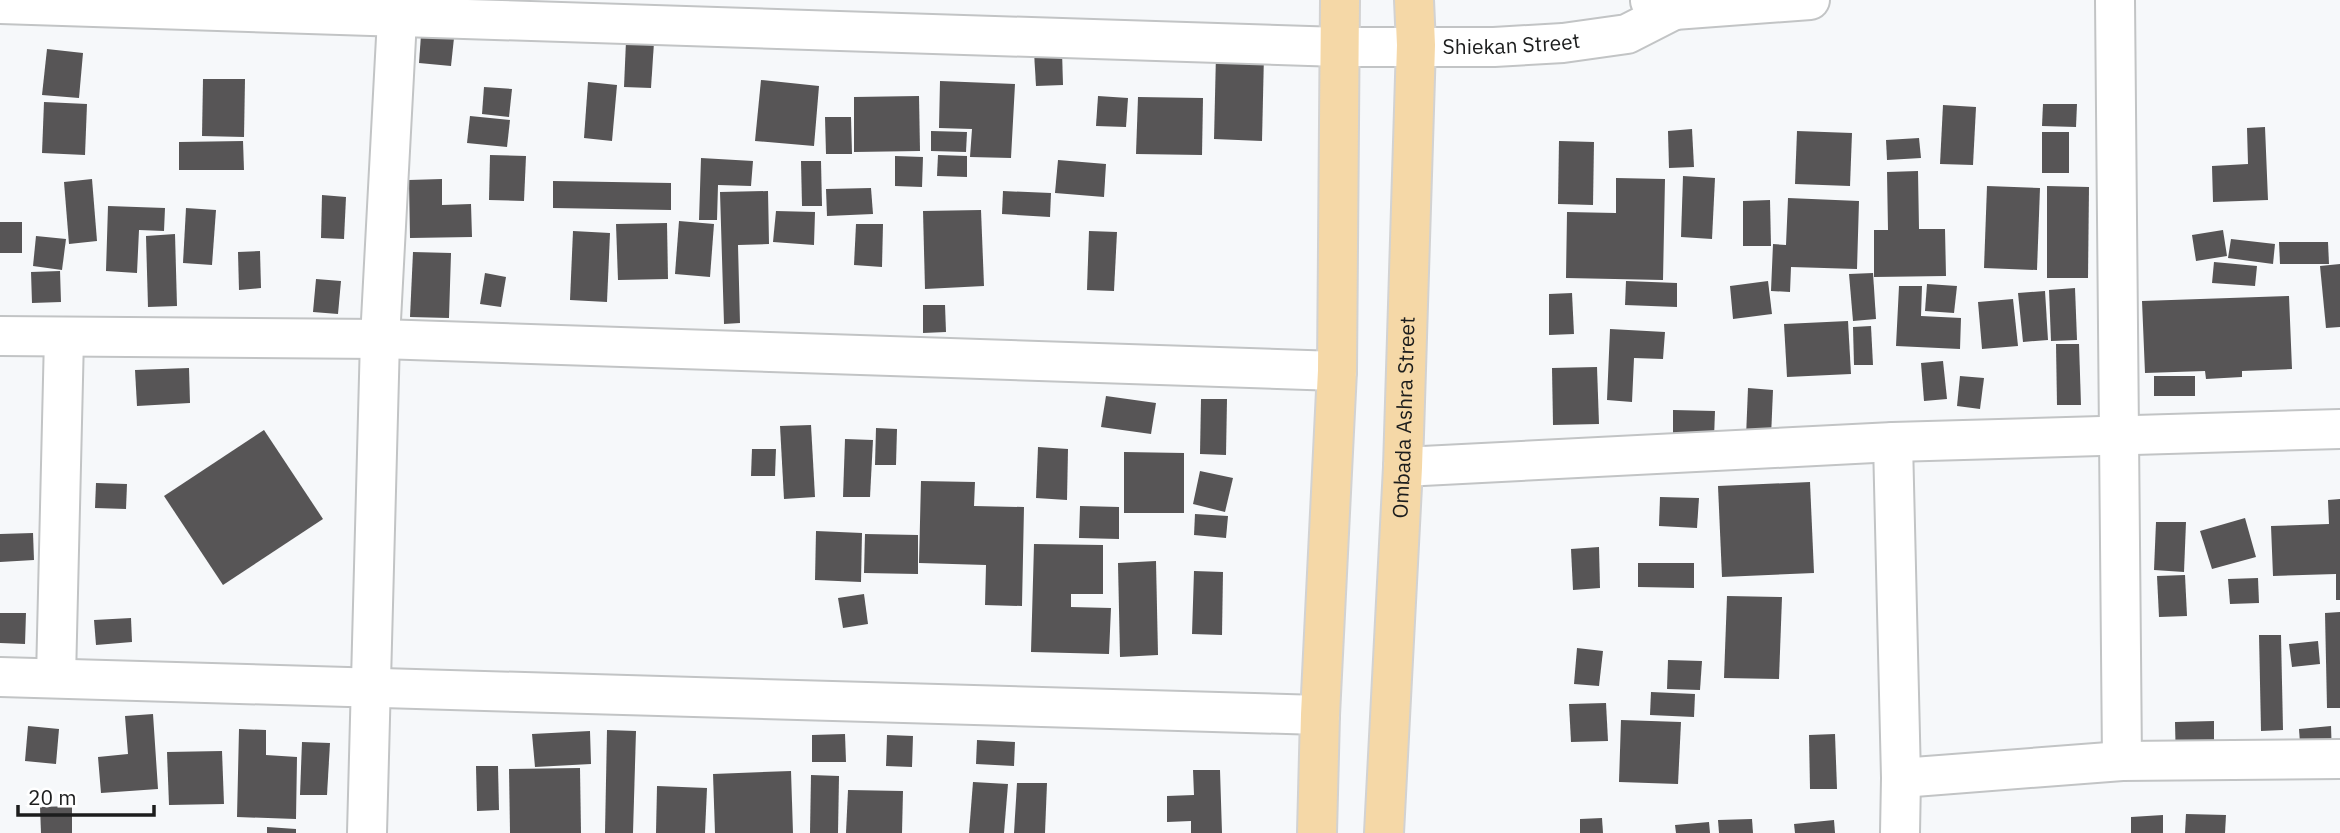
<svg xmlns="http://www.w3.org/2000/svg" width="2340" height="833" font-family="'IBM Plex Sans',sans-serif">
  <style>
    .building { fill: #575556 }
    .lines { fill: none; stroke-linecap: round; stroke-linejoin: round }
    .minor-casing { stroke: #c2c4c5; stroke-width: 42 }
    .major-casing { stroke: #d2d2d2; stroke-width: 42 }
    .minor { stroke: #fff; stroke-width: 38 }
    .major { stroke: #f5d8a7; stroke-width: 38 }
    .labels { text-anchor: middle; stroke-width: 7; stroke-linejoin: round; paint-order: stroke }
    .street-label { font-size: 21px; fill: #1c1d1d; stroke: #fff }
  </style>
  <rect width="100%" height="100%" fill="#f6f8fa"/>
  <g class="building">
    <path d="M421,35L454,38L451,66L419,63Z"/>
    <path d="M626,41L654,42L651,88L624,87Z"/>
    <path d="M47,49L83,53L79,98L42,95Z"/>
    <path d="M1062,51L1063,85L1036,86L1034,52Z"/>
    <path d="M1216,54H1264L1262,141L1214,139Z"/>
    <path d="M203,79H245L244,137L202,136Z"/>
    <path d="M761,80L819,86L814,146L755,141Z"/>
    <path d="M940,81L1015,84L1011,158L970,157L972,129L939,128Z"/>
    <path d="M588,82L617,85L612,141L584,138Z"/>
    <path d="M484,87L512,89L509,117L482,114Z"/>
    <path d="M919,96L920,151L854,152V97Z"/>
    <path d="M1098,96L1128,98L1126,127L1096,126Z"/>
    <path d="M1138,97L1203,98L1202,155L1136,154Z"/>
    <path d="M44,102L87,104L85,155L42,153Z"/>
    <path d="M2043,104H2077L2076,127L2042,126Z"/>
    <path d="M1943,105L1976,107L1973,165L1940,164Z"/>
    <path d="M470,116L510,120L507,147L467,143Z"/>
    <path d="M825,117H851L852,154H826Z"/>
    <path d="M2265,127L2268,200L2213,202L2212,166L2248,164L2247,128Z"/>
    <path d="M1692,129L1694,167L1669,168L1668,131Z"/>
    <path d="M931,131L967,132L966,152L931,151Z"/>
    <path d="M1797,131L1852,133L1850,186L1795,184Z"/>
    <rect x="2042" y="132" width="27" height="41"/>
    <path d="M1919,138L1921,158L1887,160L1886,140Z"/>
    <path d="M243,141L244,170H179V142Z"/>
    <path d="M1559,141L1594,142L1593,205L1558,204Z"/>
    <path d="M490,155L526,156L524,201L489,200Z"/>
    <path d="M938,155L967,156V177L937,176Z"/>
    <path d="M895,156L923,157L922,187L895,186Z"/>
    <path d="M701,158L753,161L751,186L718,185L717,220H699Z"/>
    <path d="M1058,160L1106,164L1104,197L1055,193Z"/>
    <path d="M801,161H821L822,206H802Z"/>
    <path d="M1918,171L1919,229H1945L1946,276L1874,277V230H1888L1887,172Z"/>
    <path d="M1683,176L1715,178L1712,239L1681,237Z"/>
    <path d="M1616,178L1665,179L1663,280L1566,278L1567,212L1616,213Z"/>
    <path d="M92,179L97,241L69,244L64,182Z"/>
    <path d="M442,179V205L471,204L472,237L410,238L409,180Z"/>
    <path d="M553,181L671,183V210L553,208Z"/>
    <path d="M1987,186L2040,188L2037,270L1984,268Z"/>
    <path d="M2047,186L2089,187L2088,278H2047Z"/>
    <path d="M871,188L873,214L827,216L826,189Z"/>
    <path d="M768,191L769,244L738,245L740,323L724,324L720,192Z"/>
    <path d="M1003,191L1051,193L1050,217L1002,214Z"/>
    <path d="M322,195L346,197L344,239L321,238Z"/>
    <path d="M1788,198L1859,201L1857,269L1791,267L1790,292L1771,291L1773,244L1786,245Z"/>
    <path d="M1770,200L1771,246H1743V201Z"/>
    <path d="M108,206L165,208L164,231L139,230L137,273L106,271Z"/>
    <path d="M186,208L216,210L212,265L183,263Z"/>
    <path d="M981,210L984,286L925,289L923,211Z"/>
    <path d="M776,211L815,212L814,245L773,242Z"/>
    <path d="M679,221L714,224L710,277L675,274Z"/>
    <rect x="0" y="222" width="22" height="31"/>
    <path d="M667,223L668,279L618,280L616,224Z"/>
    <path d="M856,224H883L882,267L854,265Z"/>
    <path d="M2223,230L2227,256L2196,261L2192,235Z"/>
    <path d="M573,231L610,233L607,302L570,300Z"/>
    <path d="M1089,231L1117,232L1114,291L1087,290Z"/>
    <path d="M175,234L177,306L148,307L146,236Z"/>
    <path d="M36,236L66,239L62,270L33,266Z"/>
    <path d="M2231,239L2275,244L2273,264L2228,258Z"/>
    <path d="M2279,242H2328L2329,264H2280Z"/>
    <path d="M260,251L261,288L239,290L238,252Z"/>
    <path d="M413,252L451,253L449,318L410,317Z"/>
    <path d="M2214,262L2257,266L2255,286L2212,283Z"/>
    <path d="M2340,264V327L2326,328L2320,266Z"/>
    <path d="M60,271L61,302L32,303L31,272Z"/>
    <path d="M485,273L506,277L501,307L480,304Z"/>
    <path d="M1873,273L1876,319L1853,321L1849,274Z"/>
    <path d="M316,279L341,281L338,314L313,312Z"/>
    <path d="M1626,281L1677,283V307L1625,305Z"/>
    <path d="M1768,281L1772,314L1733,319L1730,286Z"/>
    <path d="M1927,284L1957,286L1954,313L1925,311Z"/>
    <path d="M1899,286H1922L1921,316L1961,318L1960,349L1896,346Z"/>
    <path d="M2075,288L2077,340L2051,341L2049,290Z"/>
    <path d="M2045,291L2048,340L2023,342L2018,293Z"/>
    <path d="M1572,293L1574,334L1549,335V294Z"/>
    <path d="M2289,296L2292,369L2242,371V377L2206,379L2205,371L2145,373L2142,301Z"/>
    <path d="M2013,299L2018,346L1982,349L1978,302Z"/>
    <path d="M923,305H945L946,332L923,333Z"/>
    <path d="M1848,321L1851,374L1787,377L1784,324Z"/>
    <path d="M1871,326L1873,365H1854L1853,327Z"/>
    <path d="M1610,329L1665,332L1663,359L1634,358L1632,402L1607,400Z"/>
    <path d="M2056,344H2079L2081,405H2057Z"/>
    <path d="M1943,361L1947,399L1924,401L1921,363Z"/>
    <path d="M1597,367L1599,424L1553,425L1552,368Z"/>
    <path d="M189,368L190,403L137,406L135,370Z"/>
    <path d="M1960,376L1984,378L1980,409L1957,406Z"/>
    <rect x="2154" y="376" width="41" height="20"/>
    <path d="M1748,388L1773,390L1771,437H1746Z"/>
    <path d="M1106,396L1156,403L1151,434L1101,427Z"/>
    <path d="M1201,399H1227L1226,455L1200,454Z"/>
    <path d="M1673,410L1715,411L1714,438L1673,437Z"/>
    <path d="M811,425L815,497L784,499L780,426Z"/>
    <path d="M876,428L897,429L896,465H875Z"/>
    <path d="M264,430L323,519L223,585L164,496Z"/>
    <path d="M845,439L873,440L870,497H843Z"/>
    <path d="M1038,447L1068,449L1067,500L1036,498Z"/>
    <path d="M752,449H776L775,476H751Z"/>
    <path d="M1124,452L1184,453V513H1124Z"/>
    <path d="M1200,471L1233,478L1225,512L1193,504Z"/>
    <path d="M921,481L975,482L974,506L1024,507L1022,606L985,605L986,565L919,563Z"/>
    <path d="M1810,482L1814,573L1722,577L1718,486Z"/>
    <path d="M96,483L127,484L126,509L95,508Z"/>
    <path d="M1660,497L1699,498L1697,528L1659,526Z"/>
    <path d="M2340,499V600H2336V574L2273,576L2271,526L2329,524L2328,500Z"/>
    <path d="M1080,506L1119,507V539L1079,538Z"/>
    <path d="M1195,514L1228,516L1226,538L1194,535Z"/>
    <path d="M2245,518L2256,557L2212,569L2200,531Z"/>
    <path d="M2156,522H2186L2184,572L2154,570Z"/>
    <path d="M816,531L862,533L861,582L815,580Z"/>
    <path d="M33,533L34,560L0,562V534Z"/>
    <path d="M865,534L918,535V574L864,573Z"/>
    <path d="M1034,544L1103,545V594H1071V607L1111,608L1109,654L1031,652Z"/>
    <path d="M1599,547L1600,588L1573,590L1571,549Z"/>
    <path d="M1156,561L1158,655L1120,657L1118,563Z"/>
    <path d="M1638,563H1694V588L1638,587Z"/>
    <path d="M1194,571L1223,572L1222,635L1192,634Z"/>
    <path d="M2185,575L2187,616L2159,617L2157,576Z"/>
    <path d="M2258,578L2259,603L2230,604L2228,579Z"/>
    <path d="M864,594L868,624L843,628L838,598Z"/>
    <path d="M1727,596L1782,597L1779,679L1724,678Z"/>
    <path d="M2340,612V708H2327L2325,613Z"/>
    <path d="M0,613H26L25,644L0,643Z"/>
    <path d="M131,618L132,642L96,645L94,620Z"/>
    <path d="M2259,635H2281L2283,730L2261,731Z"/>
    <path d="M2318,641L2320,664L2292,667L2289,644Z"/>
    <path d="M1577,648L1603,651L1599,686L1574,684Z"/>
    <path d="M1668,660L1702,661L1700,690L1667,689Z"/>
    <path d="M1651,692L1695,694L1694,717L1650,715Z"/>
    <path d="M1606,703L1608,741L1571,742L1569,704Z"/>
    <path d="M153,714L158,789L101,793L98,757L128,754L125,716Z"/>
    <path d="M1621,720L1681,722L1678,784L1619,782Z"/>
    <path d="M2214,721V764L2176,765L2175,722Z"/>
    <path d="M28,726L59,729L56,764L25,761Z"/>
    <path d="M2331,726L2332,756L2301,758L2299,729Z"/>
    <path d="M239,729L266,730V755L297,757L296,819L237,817Z"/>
    <path d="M607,730L636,731L633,833H605Z"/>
    <path d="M590,731L591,764L535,767L532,734Z"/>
    <path d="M845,734L846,762H812V735Z"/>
    <path d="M1835,734L1837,789H1810L1809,735Z"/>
    <path d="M887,735L913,736L912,767L886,766Z"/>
    <path d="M977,740L1015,742L1014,766L976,764Z"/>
    <path d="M302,742L330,743L327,795H300Z"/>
    <path d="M222,751L224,804L169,805L167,752Z"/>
    <path d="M476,766H498L499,810L477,811Z"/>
    <path d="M580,768L581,833H510L509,769Z"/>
    <path d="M1193,770H1220L1222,833H1191V821L1167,822V796L1194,795Z"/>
    <path d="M791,771L793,833H715L713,774Z"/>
    <path d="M811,775L839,776L838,833H810Z"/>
    <path d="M973,782L1008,784L1004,833H969Z"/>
    <path d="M1017,783H1047L1045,833H1014Z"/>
    <path d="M657,786L707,788L705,833H656Z"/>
    <path d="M848,790L903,791L902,833H846Z"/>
    <path d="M72,806V833H41L40,807Z"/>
    <path d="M2186,814L2226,815L2225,833H2185Z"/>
    <path d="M2163,815V833H2131V817Z"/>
    <path d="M1602,818L1603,833H1580V819Z"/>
    <path d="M1752,819L1753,833H1719L1718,820Z"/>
    <path d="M1834,820L1835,833H1795L1794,824Z"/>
    <path d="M1709,822L1710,833H1676L1675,825Z"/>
    <path d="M267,827L296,829V833H267Z"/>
  </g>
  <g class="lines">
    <defs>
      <g id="minor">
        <path d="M2115,0L2122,761"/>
        <path d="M1650,1L1674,10L1810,0"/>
        <path id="s1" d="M0,4L1340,47H1494L1563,43L1627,34L1674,10"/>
        <path d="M0,336L380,339L1337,371"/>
        <path d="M1893,442L1901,778L1900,833"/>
        <path d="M1403,467L1893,442L2340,429"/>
        <path d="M0,677L1320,715"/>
        <path d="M56,678L64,337"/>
        <path d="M1901,778L2122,761L2340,759"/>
        <path d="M367,833L380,339L398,0"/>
      </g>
      <g id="major">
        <path d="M1317,833L1320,715L1337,371L1340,0"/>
        <path id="s2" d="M1384,833L1403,467L1416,45L1414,0"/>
      </g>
    </defs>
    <use href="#minor" class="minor-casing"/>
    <use href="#major" class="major-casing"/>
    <use href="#minor" class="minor"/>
    <use href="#major" class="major"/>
  </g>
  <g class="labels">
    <g class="street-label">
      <text dy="7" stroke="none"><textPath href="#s1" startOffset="1512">Shiekan Street</textPath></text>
      <text dy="7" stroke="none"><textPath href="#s2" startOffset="416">Ombada Ashra Street</textPath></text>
    </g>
  </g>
  <path d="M18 805v10h136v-10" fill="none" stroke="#1c1d1d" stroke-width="3.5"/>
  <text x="28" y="805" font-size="21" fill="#1c1d1d" stroke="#ffffff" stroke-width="5" paint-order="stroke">20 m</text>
</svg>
